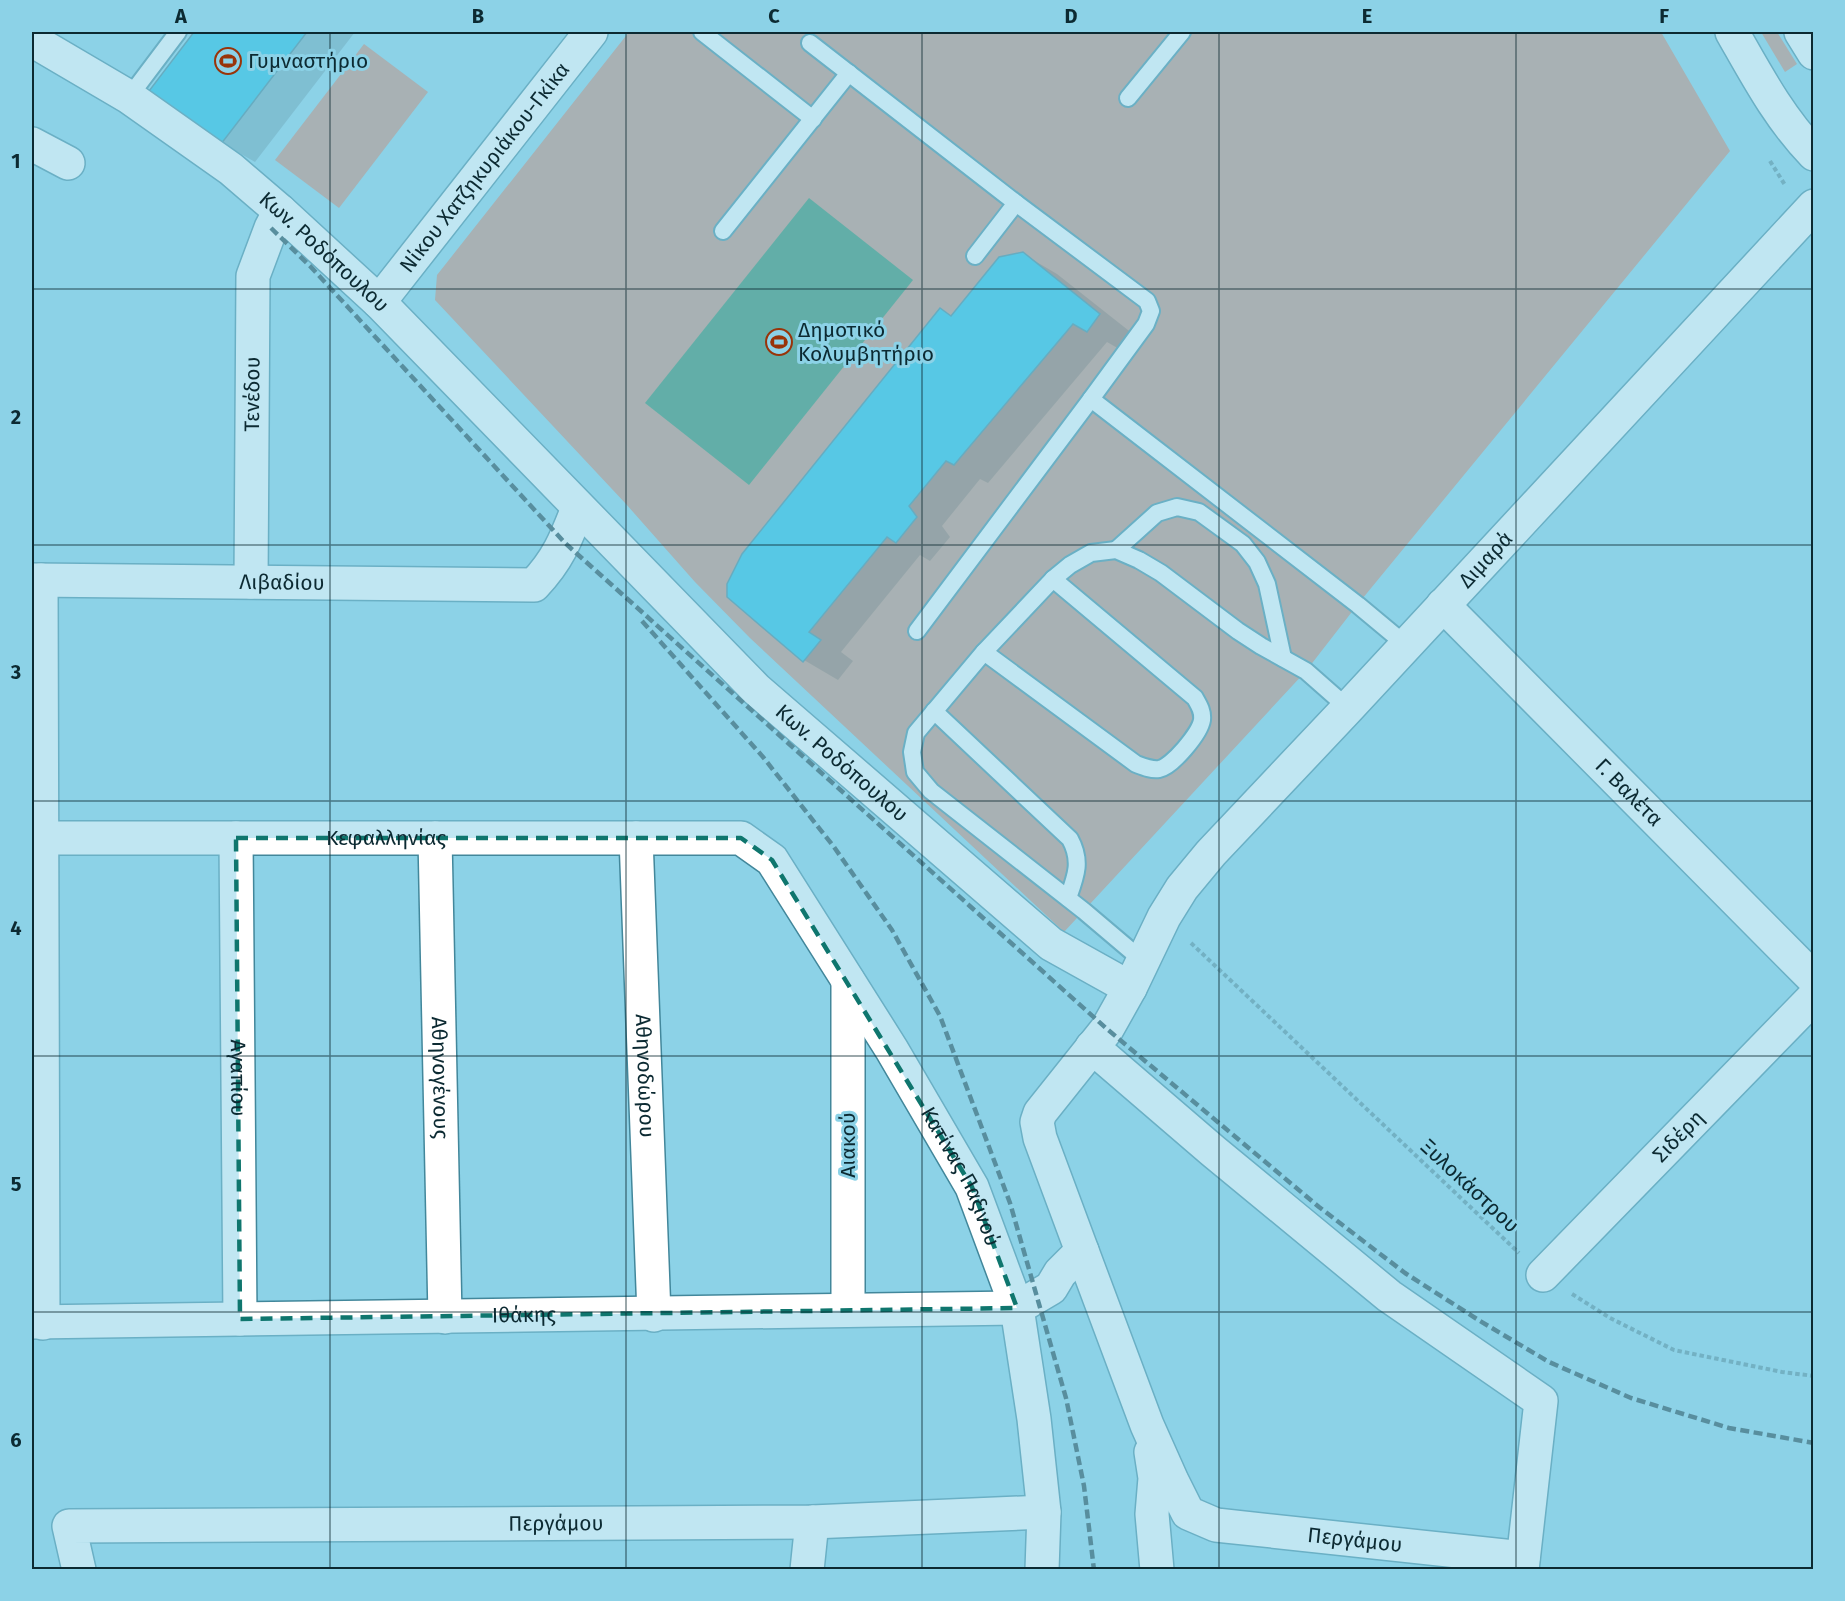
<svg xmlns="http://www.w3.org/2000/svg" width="1845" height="1601" font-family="'Fira Sans',sans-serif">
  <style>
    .green { fill: #c98a75 }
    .water { fill: #2f845b }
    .shadow { fill: #0003 }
    .building { fill: #17bde2; stroke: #397f92; stroke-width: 1.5 }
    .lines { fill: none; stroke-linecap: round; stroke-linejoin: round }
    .service-casing { stroke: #42879b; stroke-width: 20 }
    .minor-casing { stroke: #42879b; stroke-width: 36 }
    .tertiary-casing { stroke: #42879b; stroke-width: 36 }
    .path { stroke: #548998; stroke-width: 4; stroke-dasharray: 4.5 3; stroke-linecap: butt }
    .service { stroke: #fff; stroke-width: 16 }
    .minor { stroke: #fff; stroke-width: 33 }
    .tertiary { stroke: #fff; stroke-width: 33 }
    .rail { stroke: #1a3d46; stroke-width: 4.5; stroke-dasharray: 9 4.5; stroke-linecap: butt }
    .marked { fill: none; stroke: #0f766e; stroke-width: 4.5; stroke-dasharray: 12 8; stroke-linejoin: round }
    .grid { fill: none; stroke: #0c2a32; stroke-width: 1.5; stroke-opacity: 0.55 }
    .labels { text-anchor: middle; stroke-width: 6; stroke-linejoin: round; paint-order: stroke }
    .poi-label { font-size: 21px; fill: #0c2a32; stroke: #8cd2e7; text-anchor: start }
    .street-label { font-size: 21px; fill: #0c2a32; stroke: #8cd2e7 }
    .neatline { fill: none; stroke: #0c2a32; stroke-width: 2 }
    .grid-label { font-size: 20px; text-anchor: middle; font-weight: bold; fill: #0c2a32 }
  </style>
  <rect width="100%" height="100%" fill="#8cd2e7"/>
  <g class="green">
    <path d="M629,32H1661L1730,151L1358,604L1306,671L1064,932L750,638L695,582L626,504L435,300L437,275Z"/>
    <path d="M1761,32H1777L1797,64L1785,72Z"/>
    <path d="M364,44L428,92L339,208L275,160Z"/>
  </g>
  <path class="water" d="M809,198L913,280L749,485L645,403Z"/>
  <g class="shadow">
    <path d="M195,32H355L255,162L222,143L151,91Z"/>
    <path d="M1023,254L1057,274L1133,334L1121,350L1107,342L988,483L980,479L942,526L950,537L930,561L920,555L841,652L853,661L838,680L804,660L728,596L953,317Z"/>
  </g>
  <g class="building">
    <path d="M194,32H307L221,144L149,91Z"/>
    <path d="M1023,252L1100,314L1087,332L1073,324L954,465L946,461L909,506L917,517L896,543L887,537L809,632L821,640L803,662L727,597V584L742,554L940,308L951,316L999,257Z"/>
  </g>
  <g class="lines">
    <defs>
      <g id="service">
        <path d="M702,32L813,119"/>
        <path d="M810,43L1016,203L1147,301L1151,311L1146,324L1091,399L1358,605L1406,645"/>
        <path d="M129,97L178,32"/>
        <path d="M1128,98L1182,32"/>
        <path d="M723,231L849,73"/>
        <path d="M975,256L1016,203"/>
        <path d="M1116,550L1157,513L1177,507L1199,512L1243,544L1257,562L1267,584L1283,658"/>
        <path d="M917,631L1091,399"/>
        <path d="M984,652L1136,764C1144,767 1151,770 1159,769C1172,767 1200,733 1202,720C1203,711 1199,705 1195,698L1053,579"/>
        <path d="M934,711L1070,839C1082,861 1076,876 1068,898"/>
        <path d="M1143,961L1084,911L931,791L915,772L912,752L916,733L984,652L1053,579L1070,565L1091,553L1116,550L1139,560L1161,573L1238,631L1261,646L1306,671L1348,708"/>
      </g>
      <g id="minor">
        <path id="s1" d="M32,40L129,97L231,169L280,211L379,302L756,689L1051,944L1130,988"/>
        <path d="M32,144L68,163"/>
        <path id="s2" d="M379,302L591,32"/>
        <path id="s3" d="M32,580L534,585C558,560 566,539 578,508"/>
        <path d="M41,580L43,1323"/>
        <path id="s4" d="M251,582L253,276L271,228L280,211"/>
        <path id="s5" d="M1443,605L1814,979"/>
        <path id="s6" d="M32,838H741L772,860L892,1050L972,1187L1017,1308L1034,1419L1044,1512L1042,1570"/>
        <path id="s7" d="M236,838L240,1319"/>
        <path id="s8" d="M435,838L445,1317"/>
        <path id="s9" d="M636,838L654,1315"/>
        <path d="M1092,1047L1213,1151L1389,1296L1541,1401L1522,1570"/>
        <path id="s10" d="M1082,1251L1147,1425L1172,1481L1188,1513L1216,1525L1523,1558"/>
        <path id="s11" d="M1543,1275L1814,997"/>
        <path d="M848,1310V981"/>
        <path id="s12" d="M32,1322L1017,1308L1051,1288L1060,1273L1082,1251L1040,1138L1037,1122L1040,1113L1107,1029L1130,988L1164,917L1182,888L1211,853L1348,708L1814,206"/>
        <path d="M1151,1452L1155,1478L1152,1514L1157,1570"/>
        <path id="s13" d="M79,1570L69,1526L812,1522L1044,1512"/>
        <path d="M807,1570L812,1522"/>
      </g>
      <g id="tertiary">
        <path d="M1732,32C1756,74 1779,118 1814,154"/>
        <path d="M1801,32L1814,53"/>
      </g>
    </defs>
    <use href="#service" class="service-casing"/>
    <use href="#minor" class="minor-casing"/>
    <use href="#tertiary" class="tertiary-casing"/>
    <g class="path">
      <path d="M1770,161L1785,185"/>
      <path d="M1191,943L1519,1253"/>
      <path d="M1572,1294L1610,1318L1674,1350L1782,1372L1814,1376"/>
    </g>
    <use href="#service" class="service"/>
    <use href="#minor" class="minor"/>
    <use href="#tertiary" class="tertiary"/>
    <g class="rail">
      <path d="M271,228L310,266L565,543L1107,1029L1319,1207L1405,1273L1480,1321L1549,1362L1631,1398L1729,1428L1814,1443"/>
      <path d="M642,621L763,757L834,847L892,930L940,1016L1010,1203L1066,1398L1084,1486L1094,1570"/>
    </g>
  </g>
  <path d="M0 0H1845V1601H0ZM236,838H741L772,860L972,1187L1017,1308L240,1319Z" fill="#8cd2e7" fill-opacity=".55" fill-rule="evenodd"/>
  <path class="marked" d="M236,838H741L772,860L972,1187L1017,1308L240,1319Z"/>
  <path class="grid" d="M330,32V1570M626,32V1570M922,32V1570M1219,32V1570M1516,32V1570M32,289H1814M32,545H1814M32,801H1814M32,1056H1814M32,1312H1814"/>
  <defs>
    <symbol id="stadium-ring" viewBox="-11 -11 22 22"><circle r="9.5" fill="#8cd2e7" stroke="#993409" stroke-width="1.5"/><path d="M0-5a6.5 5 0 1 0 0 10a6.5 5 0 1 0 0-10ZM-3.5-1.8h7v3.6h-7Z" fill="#993409"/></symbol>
  </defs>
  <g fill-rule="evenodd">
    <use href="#stadium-ring" x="213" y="46" width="30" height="30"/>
    <use href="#stadium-ring" x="764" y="327" width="30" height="30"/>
  </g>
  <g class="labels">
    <g class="poi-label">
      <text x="248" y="68">Γυμναστήριο</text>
      <text x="798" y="337">Δημοτικό<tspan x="798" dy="24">Κολυμβητήριο</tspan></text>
    </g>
    <g class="street-label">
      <text dy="7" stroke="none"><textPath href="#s2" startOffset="171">Νίκου Χατζηκυριάκου-Γκίκα</textPath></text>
      <text dy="7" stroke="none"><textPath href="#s1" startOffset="362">Κων. Ροδόπουλου</textPath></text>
      <text dy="7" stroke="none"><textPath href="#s4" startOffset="188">Τενέδου</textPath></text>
      <text dy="7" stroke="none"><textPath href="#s12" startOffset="1934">Διμαρά</textPath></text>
      <text dy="7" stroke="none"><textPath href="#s3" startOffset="250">Λιβαδίου</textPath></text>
      <text dy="7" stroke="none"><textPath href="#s1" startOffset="1090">Κων. Ροδόπουλου</textPath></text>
      <text dy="7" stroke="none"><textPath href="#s5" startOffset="264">Γ. Βαλέτα</textPath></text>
      <text dy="7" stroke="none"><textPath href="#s6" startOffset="354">Κεφαλληνίας</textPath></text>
      <text dy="7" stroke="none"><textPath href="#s9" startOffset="238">Αθηνοδώρου</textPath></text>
      <text dy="7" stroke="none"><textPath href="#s8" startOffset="240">Αθηνογένους</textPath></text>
      <text dy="7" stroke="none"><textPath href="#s7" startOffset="240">Αγαπίου</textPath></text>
      <text dy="7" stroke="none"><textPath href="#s11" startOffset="194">Σιδέρη</textPath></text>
      <text transform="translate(848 1145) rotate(-90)" y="7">Αιακού</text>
      <text dy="7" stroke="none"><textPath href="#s6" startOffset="1116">Κατίνας Παξινού</textPath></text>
      <text transform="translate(1470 1186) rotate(43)" y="7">Ξυλοκάστρου</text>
      <text dy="7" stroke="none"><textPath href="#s12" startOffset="492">Ιθάκης</textPath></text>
      <text dy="7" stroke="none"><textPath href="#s13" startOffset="532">Περγάμου</textPath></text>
      <text dy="7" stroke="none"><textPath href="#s10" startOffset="453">Περγάμου</textPath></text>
    </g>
  </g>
  <rect width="1845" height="1601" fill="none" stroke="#8cd2e7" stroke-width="66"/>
  <rect x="33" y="33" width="1779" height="1535" class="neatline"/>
  <g class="grid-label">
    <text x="181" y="23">A</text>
    <text x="478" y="23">B</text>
    <text x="774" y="23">C</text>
    <text x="1071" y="23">D</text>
    <text x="1367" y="23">E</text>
    <text x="1664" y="23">F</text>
    <text x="16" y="168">1</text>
    <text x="16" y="424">2</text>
    <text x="16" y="679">3</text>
    <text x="16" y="935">4</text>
    <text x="16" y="1191">5</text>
    <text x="16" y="1447">6</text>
  </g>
</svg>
